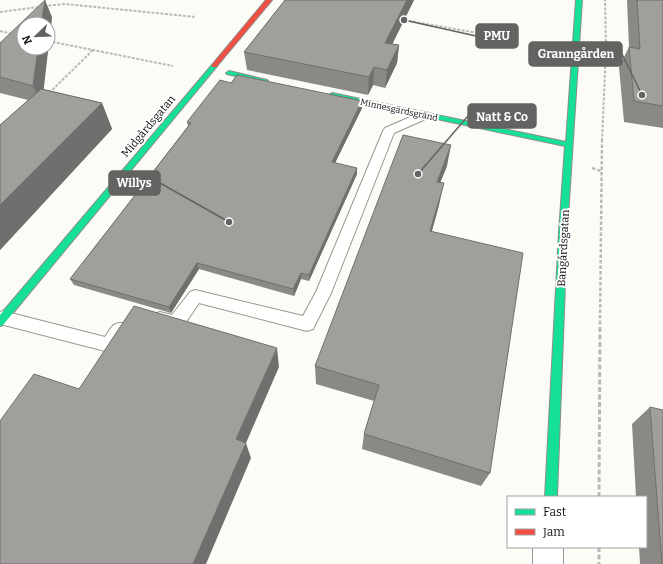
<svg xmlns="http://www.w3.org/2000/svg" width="663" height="564" font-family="Bitter,serif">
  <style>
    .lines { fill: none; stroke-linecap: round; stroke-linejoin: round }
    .lane-casing { stroke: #979795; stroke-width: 2 }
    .street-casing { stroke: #979795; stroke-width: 2 }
    .fast-casing { stroke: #8d8d8b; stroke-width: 2 }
    .jam-casing { stroke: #8d8d8b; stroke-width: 2 }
    .path-far2 { stroke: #b9b9b8; stroke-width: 2; stroke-dasharray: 3 1.5; stroke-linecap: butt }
    .path-far1 { stroke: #b9b9b8; stroke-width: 2.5; stroke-dasharray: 3.5 2; stroke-linecap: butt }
    .path { stroke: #b9b9b8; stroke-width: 3; stroke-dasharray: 5 2.5; stroke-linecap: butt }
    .lane { fill: #fffffe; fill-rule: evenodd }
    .street { fill: #fffffe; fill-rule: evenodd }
    .fast { fill: #16e098; fill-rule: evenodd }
    .jam { fill: #f24e42; fill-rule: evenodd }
    .wall { fill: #8a8986 }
    .shaded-wall { fill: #706f6d }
    .building { fill: #a09f9c; stroke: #706f6d }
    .labels { text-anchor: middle; stroke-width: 4; stroke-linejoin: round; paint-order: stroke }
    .far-street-label { font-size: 9px; fill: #111; stroke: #fff }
    .street-label { font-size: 11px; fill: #111; stroke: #fff }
    .leader { fill: none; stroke: #636362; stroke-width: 1.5 }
    .callout-dot { fill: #636362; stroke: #fff; stroke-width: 1.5 }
    .callout { fill: #636362; stroke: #636362; stroke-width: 1.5 }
    .callout-label { font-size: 12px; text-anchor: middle; font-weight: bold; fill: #fff }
  </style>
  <rect width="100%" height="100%" fill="#fcfcf7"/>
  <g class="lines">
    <defs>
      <g id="lane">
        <path d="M424,111L428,112L430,115L428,118L394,133L331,293L313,329L307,331L199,303L182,328L176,330L154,324L152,319L154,314L160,312L172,315L190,292L195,290L303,316L316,292L383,131L385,128Z"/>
        <path d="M3,311L105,337C111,328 114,320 125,324L127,329L115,350L109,352L0,324V312Z"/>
      </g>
      <rect id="street" x="533" y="547" width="30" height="17"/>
      <g id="fast">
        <path d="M576,0H582L567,232L557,497H545L559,232L565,146L332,97L329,95L332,93L566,142Z"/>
        <path d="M212,65L217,66L3,325L0,326V315Z"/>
        <path d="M229,71L267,80L268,81L265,83L227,74L226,73Z"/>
      </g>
      <path id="jam" d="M266,0H272L216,67H212V65Z"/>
    </defs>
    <use href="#lane" class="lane-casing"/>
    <use href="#street" class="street-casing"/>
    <use href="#fast" class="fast-casing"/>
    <use href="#jam" class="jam-casing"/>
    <g class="path-far2">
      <path d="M44,6L65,4L196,17"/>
      <path d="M0,12L39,7"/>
      <path d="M404,20L494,36"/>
      <path d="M0,31L12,34"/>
      <path d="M48,41L173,66"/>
      <path d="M49,93L93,50"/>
      <path d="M602,141L606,49L605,0"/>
    </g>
    <g class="path-far1">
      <path d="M592,168L601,171"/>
      <path d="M600,324L602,140"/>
    </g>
    <g class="path">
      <path d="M599,497L600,323"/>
      <path d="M599,547V564"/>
    </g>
    <use href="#lane" class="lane"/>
    <use href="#street" class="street"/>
    <use href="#fast" class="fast"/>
    <use href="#jam" class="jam"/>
  </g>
  <g class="wall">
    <path d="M285,0H414L392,44L399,45L397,63L385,88L373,85L368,95L247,70L244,52Z"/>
    <path d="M627,0H663V128L624,122L619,67L629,47Z"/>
    <path d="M52,17L43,89L102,103L112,129L0,250V125L28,100L0,93V43Z"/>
    <path d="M362,108L335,163L357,174L309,281L301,279L294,296L199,269L171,313L74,285L70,279L188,126L187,122Z"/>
    <path d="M447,166L440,182L439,205L432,231L490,473L481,486L362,449L364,434L374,401L316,384L315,366Z"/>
    <path d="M650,407L663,564H640L639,547H646V497H636L632,424Z"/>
  </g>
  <g class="shaded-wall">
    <path d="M45,0L52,17L42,104L33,86L38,48H48V24H41Z"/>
    <path d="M407,0H414L384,61L385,43Z"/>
    <path d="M399,45L397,63L385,88L387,70Z"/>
    <path d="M374,67L373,85L368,95L369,77Z"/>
    <path d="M362,101V108L332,169V162Z"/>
    <path d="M102,103L112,129L0,250V205Z"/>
    <path d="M451,145L447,166L432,203L437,182Z"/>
    <path d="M357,168V174L309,281V275Z"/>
    <path d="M444,183L439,205L426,252L430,231Z"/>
    <path d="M197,263L199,269L171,313L169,307Z"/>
    <path d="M301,273V279L294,296L293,289Z"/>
    <path d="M277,348L279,367L246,443L251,458L206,564H193L236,439Z"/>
  </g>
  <g class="building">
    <path d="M45,0L41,24H24V48H38L33,86L0,77V43Z"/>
    <path d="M285,0H407L385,43L399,45L387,70L374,67L369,77L244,52Z"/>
    <path d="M637,0H663V106L634,101L629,47L640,49Z"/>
    <path d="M237,75L362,101L332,162L357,168L309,275L301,273L293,289L197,263L169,307L70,279L191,123L187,122L220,80L231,83Z"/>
    <path d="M41,89L102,103L0,205V125Z"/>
    <path d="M403,135L451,145L437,182L444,183L430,231L523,253L490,473L364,434L379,385L315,366Z"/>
    <path d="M134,306L277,348L236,439L246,443L193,564H0V421L34,374L79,389Z"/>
    <path d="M650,407L663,410V564H662Z"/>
  </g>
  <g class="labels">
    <g class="far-street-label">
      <text transform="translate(399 110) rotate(12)" y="3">Minnesgärdsgränd</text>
    </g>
    <g class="street-label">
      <text transform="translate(148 126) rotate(-50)" y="4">Midgårdsgatan</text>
      <text transform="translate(563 248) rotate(-87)" y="4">Bangårdsgatan</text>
    </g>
  </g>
  <path class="leader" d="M404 20L476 36M642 95L622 54M418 174L468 116M229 222L160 183"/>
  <g class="callout-dot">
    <circle cx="404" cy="20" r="4"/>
    <circle cx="642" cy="95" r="4"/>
    <circle cx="418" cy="174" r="4"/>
    <circle cx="229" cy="222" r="4"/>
  </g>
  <g class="callout">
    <rect x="476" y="24" width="42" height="24" rx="4"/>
    <rect x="529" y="42" width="93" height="24" rx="4"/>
    <rect x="468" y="104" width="68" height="24" rx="4"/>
    <rect x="109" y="171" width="51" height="24" rx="4"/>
  </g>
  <g class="callout-label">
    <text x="497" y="40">PMU</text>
    <text x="576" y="58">Granngården</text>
    <text x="502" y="121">Natt &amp; Co</text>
    <text x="134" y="187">Willys</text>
  </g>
  <rect x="507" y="496" width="140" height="52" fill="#ffffff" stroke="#a0a0a0"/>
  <rect x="515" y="509" width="20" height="6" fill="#16e098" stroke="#a0a0a0"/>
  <text x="543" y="516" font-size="12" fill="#111111">Fast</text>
  <rect x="515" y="529" width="20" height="6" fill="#f24e42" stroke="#a0a0a0"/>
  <text x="543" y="536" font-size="12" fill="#111111">Jam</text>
  <g transform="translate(36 36) rotate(247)"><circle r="19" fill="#ffffff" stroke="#a0a0a0"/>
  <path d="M0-3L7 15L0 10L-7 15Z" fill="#636362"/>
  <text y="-6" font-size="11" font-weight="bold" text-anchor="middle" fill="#111111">N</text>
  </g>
</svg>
